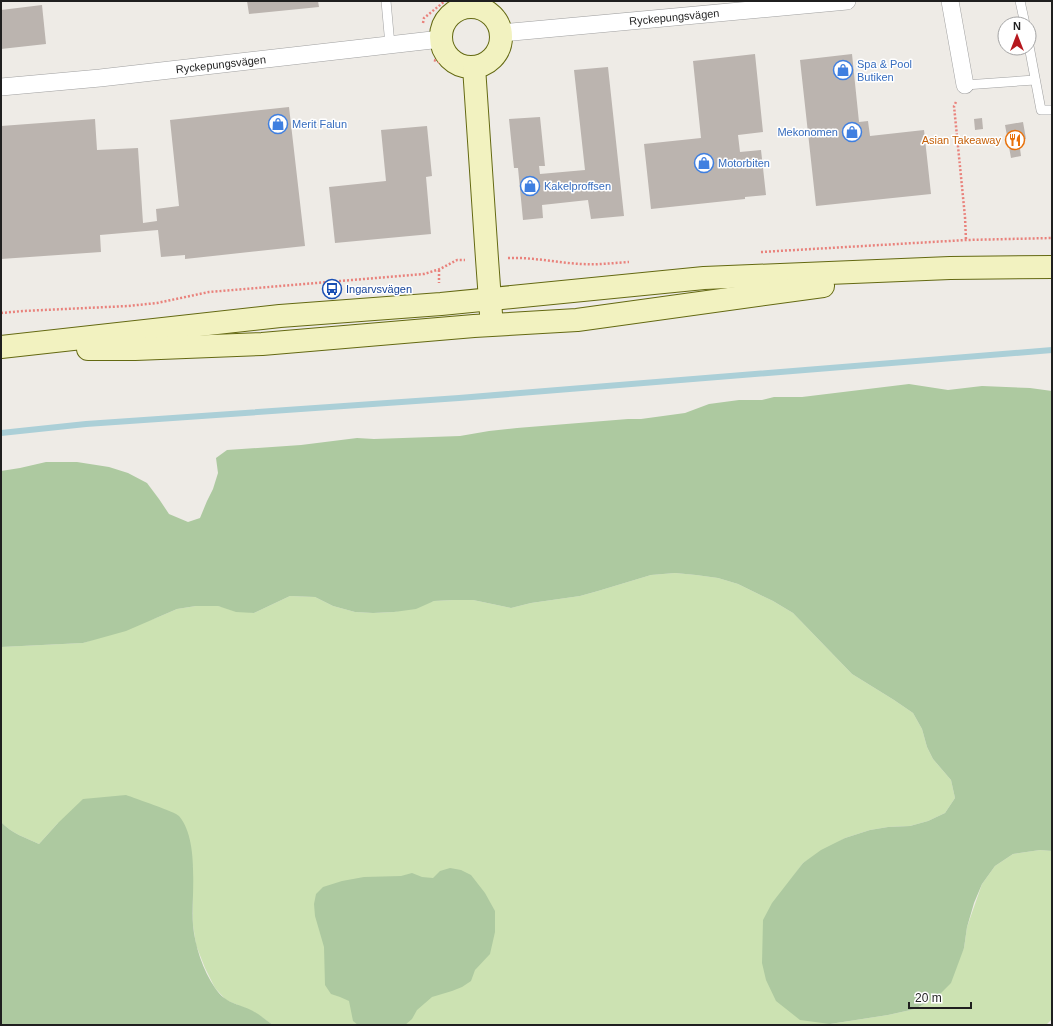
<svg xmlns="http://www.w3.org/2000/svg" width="1053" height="1026" font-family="Helvetica,sans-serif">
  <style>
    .grass { fill: #cce2b2 }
    .forest { fill: #adc9a0 }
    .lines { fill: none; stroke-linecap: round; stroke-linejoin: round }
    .stream { stroke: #abcfd7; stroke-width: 6 }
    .building { fill: #bbb4af }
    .lane-casing { stroke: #a0a0a0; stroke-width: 10 }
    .street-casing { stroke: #a0a0a0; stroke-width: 18 }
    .secondary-casing { stroke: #646912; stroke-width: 24 }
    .path { stroke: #e9827c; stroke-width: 2.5; stroke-dasharray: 2 2; stroke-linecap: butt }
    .lane { stroke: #fff; stroke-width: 9 }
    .street { stroke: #fff; stroke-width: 17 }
    .secondary { stroke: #f2f2c0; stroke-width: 22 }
    .labels { text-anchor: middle; stroke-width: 3; stroke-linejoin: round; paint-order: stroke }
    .street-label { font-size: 11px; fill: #1f1f1f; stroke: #fff }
    .shop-label { font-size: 11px; fill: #366cbe; stroke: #fff; text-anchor: start }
    .food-label { font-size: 11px; fill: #c56008; stroke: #fff; text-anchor: end }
    .transit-label { font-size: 11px; fill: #164399; stroke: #fff; text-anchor: start }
  </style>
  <rect width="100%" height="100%" fill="#eeebe6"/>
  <path class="grass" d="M675,573L696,575L718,578L738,584L773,601L793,613L852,674L894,700L913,713L922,729L927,747L933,759L951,780L955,798L945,813L928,821L910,826L888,827L870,830L845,838L803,863L790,881L830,1024L888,1015L915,1009L937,997L964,948L967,927L982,884L995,866L1013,854L1040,850L1052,851V1019L1046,1025H273L254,1012L226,1000L215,988L205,968L196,945L193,925V866L58,823L39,844C26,838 11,833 1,822V647L83,643L156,618L177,609L196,606H218L254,613L290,596L315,597L333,606L355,612L373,613L394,612L434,601L453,600H473L511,608L531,603L580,596L598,591L651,575Z"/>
  <g class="forest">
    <path d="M909,384L948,390L982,386L1030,388L1052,391V851L1040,850L1013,854L995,866L982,884L974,903L967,927L964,948L951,983L937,997L915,1009L888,1015L830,1024L800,1020L776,1001L766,980L762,963L763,920L772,903L803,863L821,850L845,838L870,830L888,827L910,826L928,821L945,813L955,798L951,780L933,759L927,747L922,729L913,713L894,700L852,674L793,613L773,601L738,584L718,578L696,575L675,573L651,575L598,591L580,596L531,603L511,608L473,600H453L434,601L416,609L394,612L373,613L355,612L333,606L315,597L290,596L254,613L236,612L218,606H196L177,609L126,631L83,643L1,647V471L20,468L46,462H77L109,467L128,473L147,483L159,499L169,514L188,522L200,518L207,501L213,489L218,473L216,458L227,450L301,445L357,438L374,439L460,436L489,431L517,428L628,419H641L685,413L709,404L739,400H762L774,397H802Z"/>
    <path d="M126,795C134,798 176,812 179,816C200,841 191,895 193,925C195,947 203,970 215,988C226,1004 237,1003 253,1011C260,1015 266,1020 273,1025H1V822C11,833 26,838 39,844L58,823L83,799Z"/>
    <path d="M450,868L461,870L471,875L485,893L495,911V932L490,954L475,970L471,981L462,987L452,991L432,997L417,1010L412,1019L405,1025H358L353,1021L349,1001L340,997L331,994L325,985L324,947L315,916L314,904L316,894L323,887L342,881L364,877L401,876L412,873L422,877L433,878L440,871Z"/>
  </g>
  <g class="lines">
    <path class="stream" d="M1,433L86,424L459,398L1052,350"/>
  </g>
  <g class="building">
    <path d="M247,1H318L319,7L249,14Z"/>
    <path d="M42,5L46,44L1,49V10Z"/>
    <path d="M755,54L763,132L738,135L740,152L761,150L766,195L745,197V199L651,209L644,144L701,138L693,61Z"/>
    <path d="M852,54L859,122L868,121L870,136L924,130L931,194L816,206L800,60Z"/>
    <path d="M608,67L624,216L591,219L588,200L542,205L543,218L523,220L518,168H514L509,119L540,117L545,166H539L540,174L585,170L574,70Z"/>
    <path d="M289,107L305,246L185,259V255L161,257L158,230L100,235L101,252L1,259V126L95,119L97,150L138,148L143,223L157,221L156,209L179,206L170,120Z"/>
    <path d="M982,118L983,129L975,130L974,119Z"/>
    <path d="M1023,122L1026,139L1019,141L1021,156L1011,158L1005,125Z"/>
    <path d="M427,126L432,176L426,177L431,234L335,243L329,187L386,181L381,130Z"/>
  </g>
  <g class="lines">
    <defs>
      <g id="lane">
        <path d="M386,1L390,45"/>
        <path d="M1020,1L1025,24"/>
        <path d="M1029,46L1041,110H1052"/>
        <path d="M965,85L1035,80"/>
      </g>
      <g id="street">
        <path d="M950,1L965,85"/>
        <path id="s1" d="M501,33L847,1"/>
        <path id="s2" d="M1,87L100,78L441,39"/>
      </g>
      <g id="secondary">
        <circle cx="471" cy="37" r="30"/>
        <path d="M474,67L487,259L491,314"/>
        <path d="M1,347L280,316L441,304L704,278L950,268L1052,267"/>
        <path d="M88,349H135L262,344L474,326L577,320L823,286"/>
      </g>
    </defs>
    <use href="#lane" class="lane-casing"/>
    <use href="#street" class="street-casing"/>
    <use href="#secondary" class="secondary-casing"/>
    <g class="path">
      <path d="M423,23L424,18L445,1"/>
      <path d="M434,60L453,68"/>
      <path d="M956,102L954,106L965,217L966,240"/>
      <path d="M761,252L966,240L1052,238"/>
      <path d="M508,258C533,257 558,263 582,264C598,265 613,263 629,262"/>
      <path d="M439,270V283"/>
      <path d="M1,313L23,311L128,306L157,303L209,292L424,274L440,269L457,260H465"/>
    </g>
    <use href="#lane" class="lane"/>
    <use href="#street" class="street"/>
    <use href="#secondary" class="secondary"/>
  </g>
  <defs>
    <symbol id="shop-ring" viewBox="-11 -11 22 22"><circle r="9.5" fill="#fff" stroke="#3f7fe0" stroke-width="1.5"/><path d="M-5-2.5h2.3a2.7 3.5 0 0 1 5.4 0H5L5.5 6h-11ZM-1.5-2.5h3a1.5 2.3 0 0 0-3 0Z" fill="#3f7fe0"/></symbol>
    <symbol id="restaurant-ring" viewBox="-11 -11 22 22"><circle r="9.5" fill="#fff" stroke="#e8710a" stroke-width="1.5"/><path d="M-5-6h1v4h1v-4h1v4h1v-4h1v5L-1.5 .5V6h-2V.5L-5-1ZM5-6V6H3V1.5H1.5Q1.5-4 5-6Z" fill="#e8710a"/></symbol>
    <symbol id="bus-ring" viewBox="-11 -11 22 22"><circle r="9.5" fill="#fff" stroke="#1a4fb4" stroke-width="1.5"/><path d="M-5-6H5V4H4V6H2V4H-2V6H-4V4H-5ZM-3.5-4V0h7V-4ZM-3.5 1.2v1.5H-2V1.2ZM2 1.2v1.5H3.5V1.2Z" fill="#1a4fb4"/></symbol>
  </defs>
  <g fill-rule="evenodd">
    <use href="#shop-ring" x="832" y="59" width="22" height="22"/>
    <use href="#shop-ring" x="267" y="113" width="22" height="22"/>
    <use href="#shop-ring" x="841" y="121" width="22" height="22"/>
    <use href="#restaurant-ring" x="1004" y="129" width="22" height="22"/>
    <use href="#shop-ring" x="693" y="152" width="22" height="22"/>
    <use href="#shop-ring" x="519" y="175" width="22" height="22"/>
    <use href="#bus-ring" x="321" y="278" width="22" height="22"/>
  </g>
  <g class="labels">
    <g class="street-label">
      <text dy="4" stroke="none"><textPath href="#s1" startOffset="174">Ryckepungsvägen</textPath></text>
      <text dy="4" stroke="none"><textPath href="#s2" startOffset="221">Ryckepungsvägen</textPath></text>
    </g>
    <g class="shop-label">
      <text x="857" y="68">Spa &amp; Pool<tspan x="857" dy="13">Butiken</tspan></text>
      <text x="292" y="128">Merit Falun</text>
      <text x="838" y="136" text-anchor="end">Mekonomen</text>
      <text x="718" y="167">Motorbiten</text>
      <text x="544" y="190">Kakelproffsen</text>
    </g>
    <g class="food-label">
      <text x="1001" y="144">Asian Takeaway</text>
    </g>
    <g class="transit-label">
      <text x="346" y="293">Ingarvsvägen</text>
    </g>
  </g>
  <rect width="1053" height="1026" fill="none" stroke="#1f1f1f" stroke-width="4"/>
  <g transform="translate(1017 36)"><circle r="19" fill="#ffffff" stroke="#a5a5a5"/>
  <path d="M0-3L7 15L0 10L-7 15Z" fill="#b6181e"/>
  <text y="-6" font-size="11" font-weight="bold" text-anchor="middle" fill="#1f1f1f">N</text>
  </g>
  <path d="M909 1002v6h62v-6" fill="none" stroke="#1f1f1f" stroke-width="2"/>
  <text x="915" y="1002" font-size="12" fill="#1f1f1f" stroke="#ffffff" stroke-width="3" paint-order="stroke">20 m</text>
</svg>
